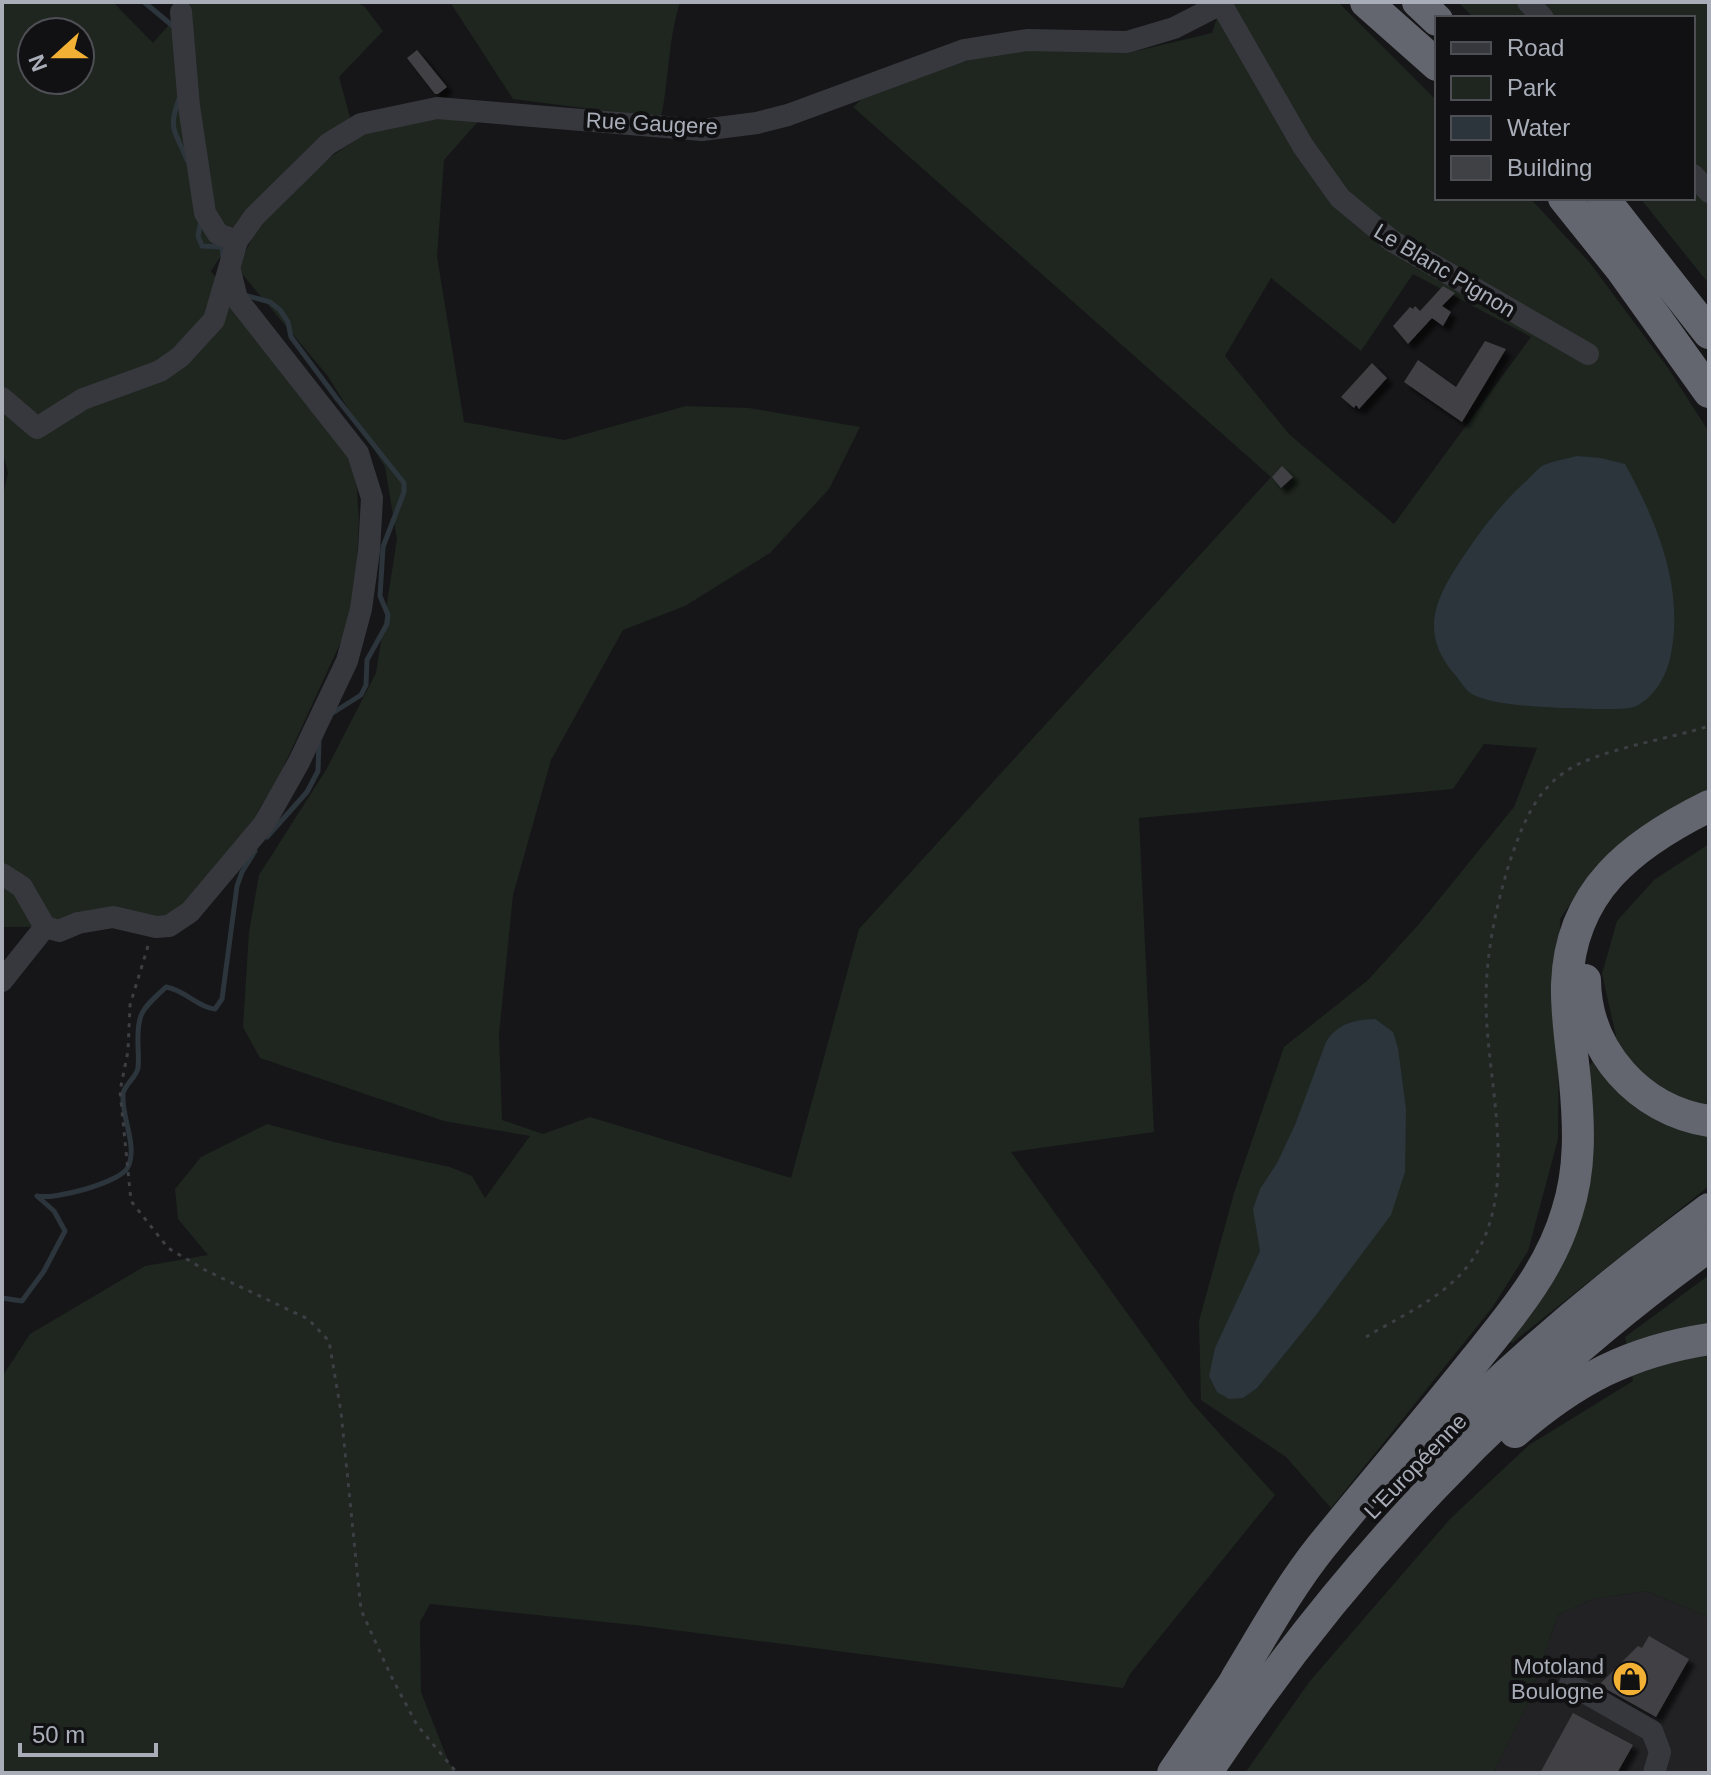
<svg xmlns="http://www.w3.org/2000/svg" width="1711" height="1775" font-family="Helvetica,sans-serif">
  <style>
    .built { fill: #222225 }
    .green { fill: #1e261f; fill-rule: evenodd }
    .water { fill: #2c353c }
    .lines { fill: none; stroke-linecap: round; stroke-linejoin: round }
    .stream { stroke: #2c353c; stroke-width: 5 }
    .building { fill: #404145; filter: url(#shadow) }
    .path { stroke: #3d3f44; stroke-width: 3; stroke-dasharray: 4 6; stroke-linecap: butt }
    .minor { stroke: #37383d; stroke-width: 22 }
    .highway { stroke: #63666e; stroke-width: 32 }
    .labels { text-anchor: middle; stroke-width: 8; stroke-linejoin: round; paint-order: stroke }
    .street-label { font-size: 22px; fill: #a8adb8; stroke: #111113 }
    .poi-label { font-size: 22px; fill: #a8adb8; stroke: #111113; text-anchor: end }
  </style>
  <defs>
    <filter id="shadow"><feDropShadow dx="6" dy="6" stdDeviation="2" flood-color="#0009"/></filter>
  </defs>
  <rect width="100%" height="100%" fill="#161618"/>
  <path class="built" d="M1646,1591L1709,1617V1773H1493L1527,1705L1558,1615L1593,1599Z"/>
  <g class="green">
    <path d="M2,2H113L153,43L189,2H354L364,6L383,31L339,77L351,121L257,201L211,271L346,450L356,478L359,519L356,589L344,635L278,779L261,806L235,859L169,926L2,927V499L8,473L2,450ZM32,32H80V80H32Z"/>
    <path d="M450,2H680C668,40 669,79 661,118L513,99Z"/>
    <path d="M1222,2H1338L1437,101V198H1530L1590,263L1668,368L1709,432V789L1649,823L1597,865L1560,919L1558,1139L1528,1251L1492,1308L1331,1508L1286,1457L1201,1400L1199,1321L1234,1193L1284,1047L1368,980L1419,924L1514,807L1537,748L1484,744L1453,789L1139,818L1154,1132L1011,1152L1192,1403L1275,1495L1130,1674L1123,1688L643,1626L430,1604L420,1622L421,1692L449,1763L457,1773H2V1377L30,1334L145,1266L208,1255L178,1219L175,1189L201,1157L267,1124L334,1142L450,1167L472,1176L485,1198L530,1136L444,1121L260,1058L243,1027L249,932L259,875L326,770L376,673L397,539L385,467L327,375L237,268L258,227L321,164L369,130L402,120L481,118L444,160L437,256L464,422L564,440L686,406L749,408L860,427L829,489L770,553L685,606L623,630L551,760L513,895L499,1034L502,1120L543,1134L590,1117L791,1178L859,929L1271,477L853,107L874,88L983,56L1043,44L1128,53L1212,33ZM1413,274L1531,337L1394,524L1289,434L1225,356L1271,278L1361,351Z"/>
    <path d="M1458,2H1709V284L1640,198H1693V18H1474Z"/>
    <path d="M1709,844V1186L1512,1343L1506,1339L1557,1267L1589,1066L1616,1036L1602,974L1617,921L1654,880Z"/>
    <path d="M1709,1275V1617L1646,1591L1593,1599L1558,1615L1527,1705L1493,1773H1245L1310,1681L1450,1519L1529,1445L1633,1381L1625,1337Z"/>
  </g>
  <g class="water">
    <path d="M1577,456L1601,458L1625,464C1657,522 1684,587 1671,654C1667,675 1655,698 1634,707C1623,711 1576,708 1562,708C1541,707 1490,705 1472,694C1466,691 1461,682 1456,676C1418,633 1435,599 1463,557C1481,530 1500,505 1524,483C1530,478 1536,470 1542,466C1552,461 1566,459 1577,456Z"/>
    <path d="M1375,1019L1393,1032L1398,1048L1406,1109L1405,1172L1391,1215L1316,1315L1257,1388L1243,1398L1229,1399L1217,1392L1209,1376L1215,1348L1260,1251L1253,1209L1260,1189L1277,1163L1295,1125L1326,1042C1338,1023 1354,1020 1375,1019Z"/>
  </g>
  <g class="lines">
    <g class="stream">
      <path d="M144,2L174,27"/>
      <path d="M179,99C167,131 176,131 187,160"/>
      <path d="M201,220L198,236L202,246L222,247L223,258"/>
      <path d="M244,295L270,302L280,310L288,322L291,337L338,400L404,483V492L383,547L380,596L388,615L387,624L367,660L366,685L361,695L331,714"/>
      <path d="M267,837L307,792L318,771L319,741"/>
      <path d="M2,1298L22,1301L44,1271L65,1231L54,1211L37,1196C54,1200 120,1183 128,1167C138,1145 121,1117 123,1094C124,1085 136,1078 138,1068C139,1061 138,1051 138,1044C137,1011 143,1009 166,987C185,990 197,1007 215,1009L222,999L237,886L242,872L255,851"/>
    </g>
  </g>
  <g class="building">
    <path d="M417,50L447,87L438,94H435L407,58Z"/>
    <path d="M1443,286L1455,293L1442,306L1451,312L1443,326L1432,318L1408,344L1393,326L1410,307L1413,309L1415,306L1420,311Z"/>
    <path d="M1485,341L1506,349L1462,422L1404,382L1418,360L1456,387Z"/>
    <path d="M1372,363L1387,378L1359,409L1356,405L1354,408L1341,397Z"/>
    <path d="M1282,466L1293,477L1281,488L1272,477Z"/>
    <path d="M1649,1636L1689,1659L1656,1717L1599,1685L1638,1646L1642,1648Z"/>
    <path d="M1573,1713L1633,1745L1617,1773H1540Z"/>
  </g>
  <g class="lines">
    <g class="path">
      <path d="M148,946L130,1005L128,1051L120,1091L131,1201L168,1248L205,1270L308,1319L329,1341L341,1412L361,1610L391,1676L417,1725L457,1773"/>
      <path d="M1366,1337C1399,1317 1441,1299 1466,1268C1524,1197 1486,1084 1486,1001C1486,952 1496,905 1511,858C1522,826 1535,792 1565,772C1595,750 1670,739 1709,726"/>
    </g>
    <g class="minor">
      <path d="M1220,2L1303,146L1340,198L1392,241L1588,354"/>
      <path d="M1528,2L1543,18"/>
      <path d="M181,12L189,106L205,213L218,234L237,241"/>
      <path d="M1693,175L1709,192"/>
      <path d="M2,398L37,428L83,399L160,371L180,357L214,320L237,241L254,217L328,144L361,124L437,108L702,130L757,123L788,115L964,50L1027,40L1127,42L1174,28L1221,4"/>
      <path d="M2,874L22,887L45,927L59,931L78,923L113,917L156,927L169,926L190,912L264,824L299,762L347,661L361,609L369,551L372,498L358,453L237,299L230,271"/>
      <path d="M2,981L45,927"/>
      <path d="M1570,1684L1652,1731L1660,1752L1654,1773"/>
    </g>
    <g class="highway">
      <path d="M1366,2L1437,65"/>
      <path d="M1418,2L1437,20"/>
      <path d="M1564,198L1621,269L1709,392"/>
      <path d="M1603,198L1709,333"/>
      <path d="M1585,980C1586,1051 1639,1110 1709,1121"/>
      <path d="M1515,1432C1575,1380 1630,1351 1709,1339"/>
      <path d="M1418,1460C1508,1368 1605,1286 1709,1209"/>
      <path d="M1236,1679C1263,1635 1289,1587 1321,1547C1372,1484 1425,1423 1475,1360C1512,1314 1550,1270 1567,1212C1581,1169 1579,1125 1575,1081C1572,1049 1566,1016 1567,984C1570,891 1632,844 1709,806"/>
      <path d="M1173,1773L1249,1661"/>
      <path d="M1206,1773C1341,1569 1511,1388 1709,1246"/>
    </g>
  </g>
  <defs>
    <symbol id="shop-disc" viewBox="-11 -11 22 22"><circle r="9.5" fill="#f2b134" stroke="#111113"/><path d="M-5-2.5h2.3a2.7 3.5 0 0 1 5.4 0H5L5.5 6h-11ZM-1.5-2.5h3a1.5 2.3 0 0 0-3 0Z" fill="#111"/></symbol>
  </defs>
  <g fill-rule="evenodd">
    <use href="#shop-disc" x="1610" y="1659" width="40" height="40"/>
  </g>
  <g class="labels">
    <g class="street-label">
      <text transform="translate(652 123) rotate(3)" y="8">Rue Gaugere</text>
      <text transform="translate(1445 270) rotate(31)" y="8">Le Blanc Pignon</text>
      <text transform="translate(1415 1466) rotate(-46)" y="8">L'Européenne</text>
    </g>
    <g class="poi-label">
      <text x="1604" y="1674">Motoland<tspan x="1604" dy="25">Boulogne</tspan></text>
    </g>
  </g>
  <rect width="1711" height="1775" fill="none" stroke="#a8adb8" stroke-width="8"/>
  <rect x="1435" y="16" width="260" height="184" fill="#111113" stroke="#4d4f55" stroke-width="2"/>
  <rect x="1451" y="42" width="40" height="12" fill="#37383d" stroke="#4d4f55" stroke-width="2"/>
  <text x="1507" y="56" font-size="24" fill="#a8adb8">Road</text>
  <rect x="1451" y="76" width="40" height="24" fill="#1e261f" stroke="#4d4f55" stroke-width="2"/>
  <text x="1507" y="96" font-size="24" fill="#a8adb8">Park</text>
  <rect x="1451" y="116" width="40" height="24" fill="#2c353c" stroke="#4d4f55" stroke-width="2"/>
  <text x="1507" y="136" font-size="24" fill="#a8adb8">Water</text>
  <rect x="1451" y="156" width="40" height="24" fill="#404145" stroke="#4d4f55" stroke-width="2"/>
  <text x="1507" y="176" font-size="24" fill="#a8adb8">Building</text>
  <g transform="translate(56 56) rotate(249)"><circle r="38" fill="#111113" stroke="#4d4f55" stroke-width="2"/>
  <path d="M0-6L14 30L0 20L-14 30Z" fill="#f2b134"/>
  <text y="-12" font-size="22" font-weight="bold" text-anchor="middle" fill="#a8adb8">N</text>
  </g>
  <path d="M20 1743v12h136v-12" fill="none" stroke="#a8adb8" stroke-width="4"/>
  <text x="32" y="1743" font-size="24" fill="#a8adb8" stroke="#111113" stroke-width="6" paint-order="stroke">50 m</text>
</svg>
